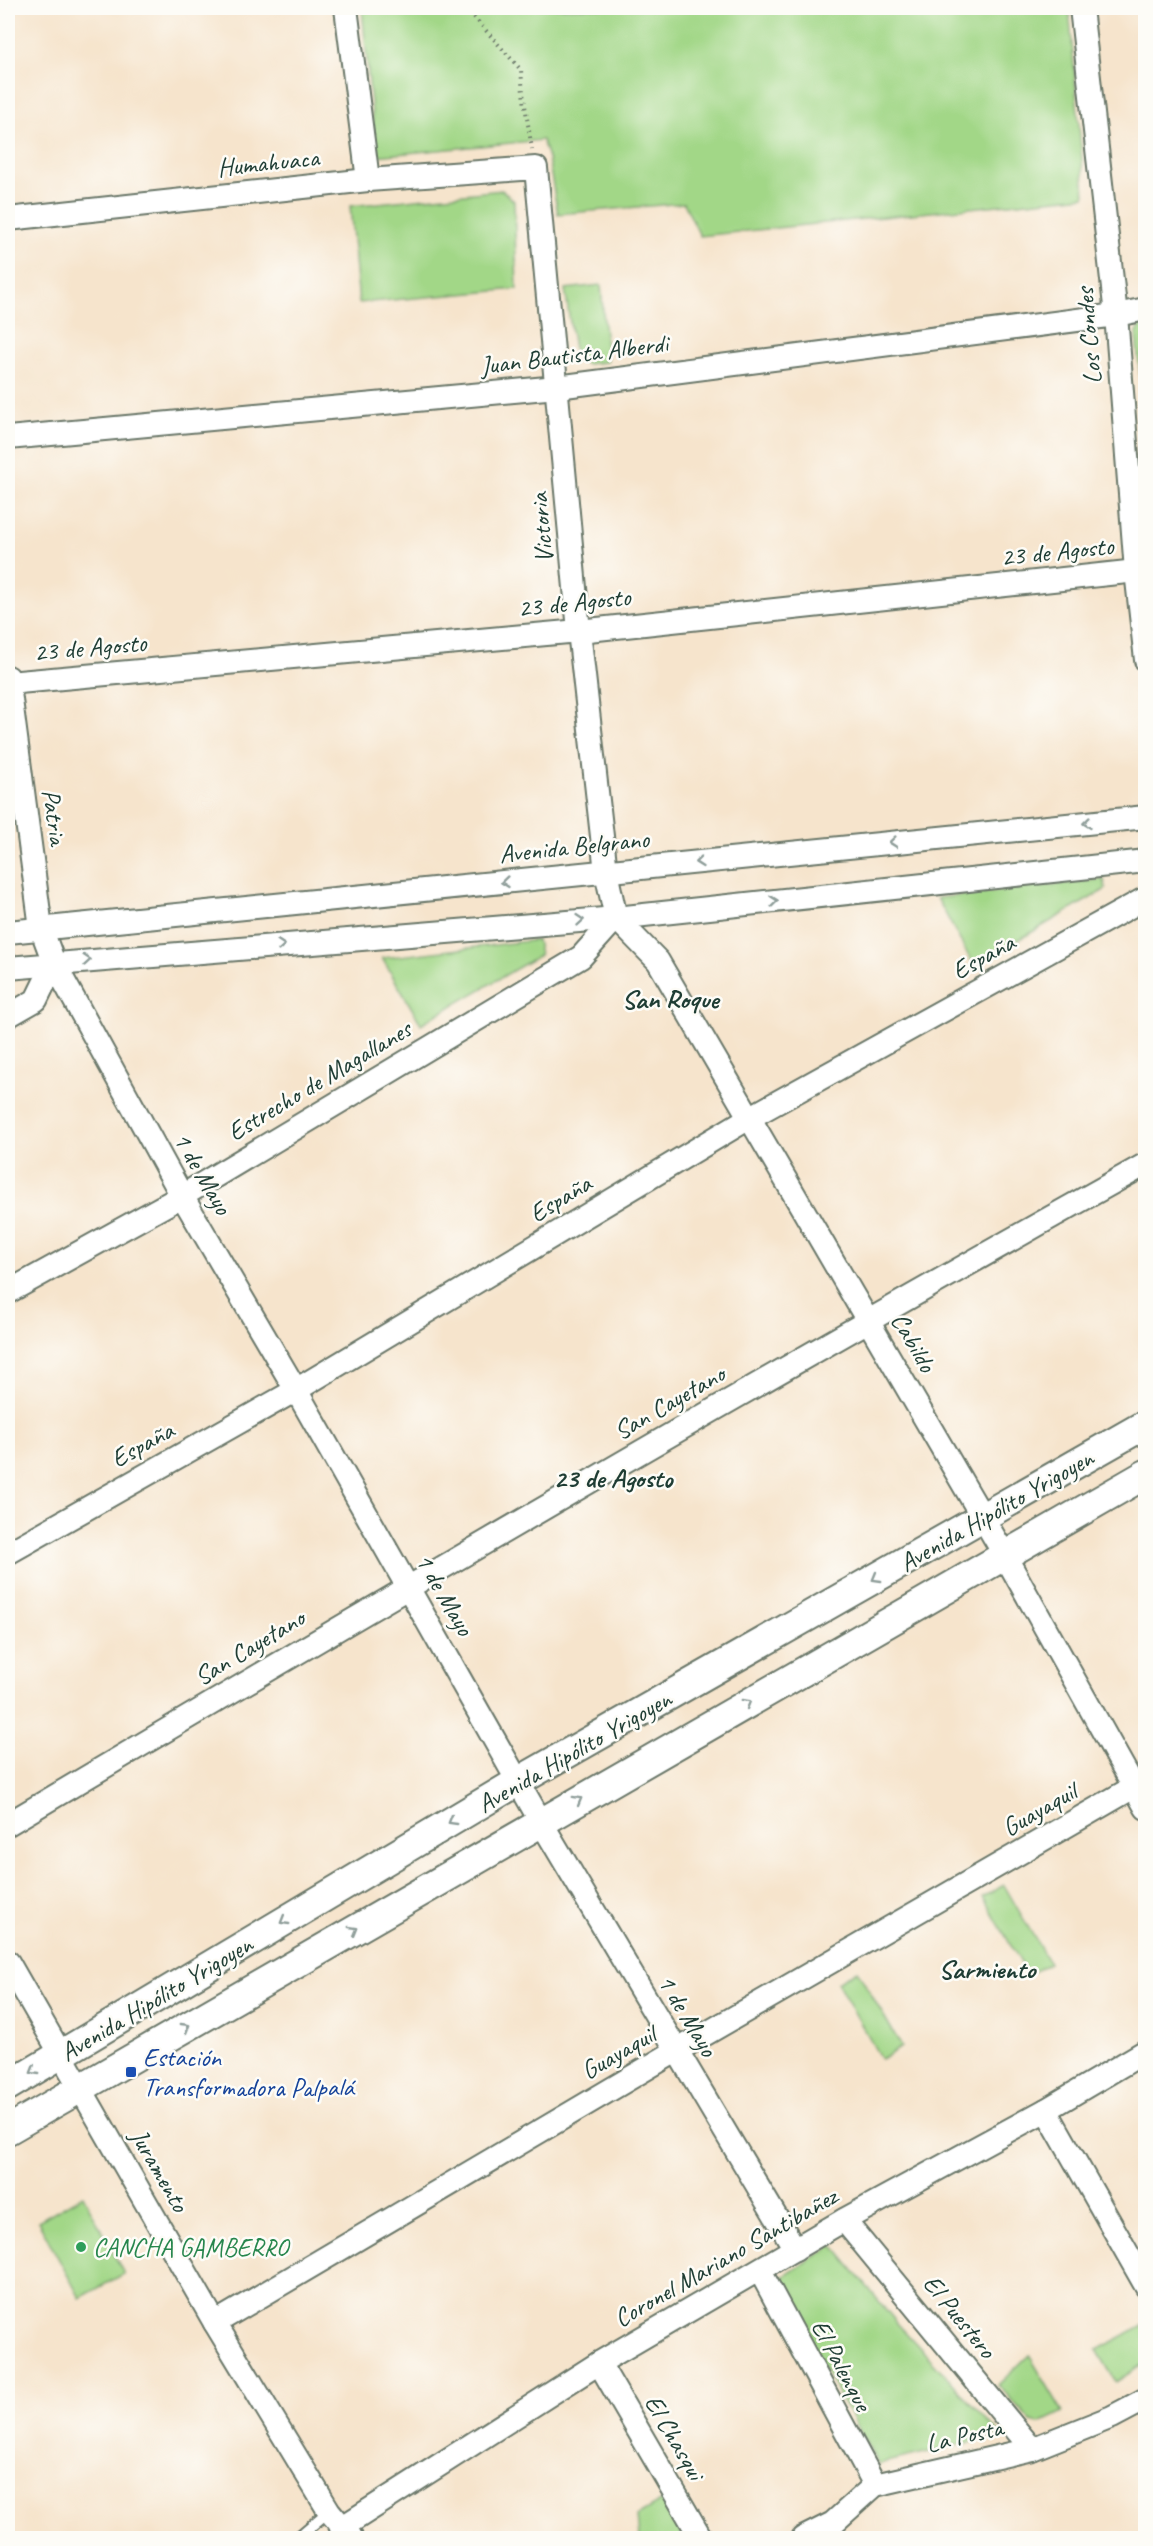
<svg xmlns="http://www.w3.org/2000/svg" width="1153" height="2546" font-family="Caveat,sans-serif">
  <style>
    .green { fill: #a2d787; stroke: #608a5e; stroke-width: 1.5 }
    .lines { fill: none; stroke-linecap: round; stroke-linejoin: round }
    .service-casing { stroke: #6a7769; stroke-width: 14 }
    .minor-casing { stroke: #6a7769; stroke-width: 26 }
    .tertiary-casing { stroke: #6a7769; stroke-width: 32 }
    .path { stroke: #6a7769; stroke-width: 4; stroke-dasharray: 1.5 4.5; stroke-linecap: butt }
    .service { stroke: #fff; stroke-width: 10 }
    .minor { stroke: #fff; stroke-width: 22 }
    .tertiary { stroke: #fff; stroke-width: 28 }
    .oneway { stroke: #8f9e9a }
    .transit-dot { fill: #1a4fb4; stroke: #fdfcf7; stroke-width: 2 }
    .leisure-dot { fill: #2e9e5b; stroke: #fdfcf7; stroke-width: 2 }
    .labels { text-anchor: middle; stroke-width: 5; stroke-linejoin: round; paint-order: stroke }
    .street-label { font-size: 26px; fill: #1f3d34; stroke: #fdfcf7 }
    .transit-label { font-size: 26px; fill: #164399; stroke: #fdfcf7; text-anchor: start }
    .leisure-label { font-size: 26px; fill: #27864d; stroke: #fdfcf7; text-anchor: start }
    .neighbourhood-label { font-size: 27px; font-weight: bold; fill: #1f3d34; stroke: #fdfcf7 }
  </style>
  <rect width="100%" height="100%" fill="#fdfcf7"/>
  <filter id="ink" filterUnits="userSpaceOnUse"><feTurbulence type="fractalNoise" baseFrequency=".0167" numOctaves="2"/><feDisplacementMap in="SourceGraphic" scale="12" xChannelSelector="R" yChannelSelector="G"/><feConvolveMatrix kernelMatrix="1 2 1 2 8 2 1 2 1" color-interpolation-filters="sRGB"/></filter>
  <filter id="wash" filterUnits="userSpaceOnUse"><feTurbulence type="fractalNoise" baseFrequency=".008" numOctaves="4" result="noise"/><feDisplacementMap in="SourceGraphic" scale="24" xChannelSelector="R" yChannelSelector="G"/><feGaussianBlur stdDeviation="1.35" result="paint"/><feColorMatrix in="noise" values="0 0 0 0 0 0 0 0 0 0 0 0 0 0 0 0 0 1.4 0 .05"/><feComposite in="paint" operator="in"/></filter>
  <g filter="url(#wash)">
    <rect width="100%" height="100%" fill="#f6e4cc"/>
    <g class="green">
      <path d="M362,8H1069L1085,196L700,236L684,203L558,214L548,158L542,140L376,156Z"/>
      <path d="M502,190L514,201L517,289L359,303L350,206Z"/>
      <path d="M601,285L607,362L585,364L575,356L565,289Z"/>
      <path d="M1145,322H1146L1145,425L1136,335L1142,323Z"/>
      <path d="M1104,879L1106,889L974,966L937,898Z"/>
      <path d="M537,940L540,955L421,1024L382,958Z"/>
      <path d="M1004,1885L1049,1963L1028,1975L983,1897Z"/>
      <path d="M857,1970L902,2047L881,2059L837,1982Z"/>
      <path d="M83,2195L124,2274L80,2298L38,2221Z"/>
      <path d="M833,2245L897,2323L1001,2435L878,2464L775,2282Z"/>
      <path d="M1145,2324V2363L1116,2382L1097,2350Z"/>
      <path d="M1029,2355L1063,2412L1040,2423L1031,2421L998,2385Z"/>
      <path d="M664,2500L684,2538H639L637,2516Z"/>
    </g>
  </g>
  <g filter="url(#ink)">
    <g class="lines">
      <defs>
        <path id="service" d="M297,2538L329,2511"/>
        <g id="minor">
          <path d="M346,8L368,180"/>
          <path d="M1081,8L1116,315L1136,571L1146,660"/>
          <path d="M8,219L368,180L536,168L579,631L606,872L616,918"/>
          <path d="M8,438L557,387L1116,315L1146,309"/>
          <path d="M8,677L41,928L54,963L182,1196L296,1390L541,1822L795,2249"/>
          <path d="M8,683L579,631L1146,570"/>
          <path d="M616,918L658,961L1004,1554L1146,1808"/>
          <path d="M8,932L1146,817"/>
          <path d="M8,968L616,918L1146,861"/>
          <path d="M8,1016L36,1000L54,963"/>
          <path d="M8,1292L182,1196L581,957L616,918"/>
          <path d="M8,1553L296,1390L749,1118L1146,898"/>
          <path d="M8,1824C385,1600 763,1378 1146,1164"/>
          <path d="M8,1962L215,2323L329,2511L351,2537"/>
          <path d="M1046,2110L1146,2286"/>
          <path d="M844,2220L1032,2449"/>
          <path d="M760,2271L875,2485"/>
          <path d="M215,2323L676,2051L1146,1780"/>
          <path d="M599,2363L701,2538"/>
          <path d="M341,2528L599,2363L844,2220L1046,2110L1146,2051"/>
          <path d="M803,2538L833,2523L875,2485L1032,2449L1112,2417L1146,2399"/>
        </g>
        <g id="tertiary">
          <path d="M8,2086L519,1781L1146,1424"/>
          <path d="M8,2130L1146,1474"/>
        </g>
      </defs>
      <use href="#service" class="service-casing"/>
      <use href="#minor" class="minor-casing"/>
      <use href="#tertiary" class="tertiary-casing"/>
      <path class="path" d="M466,8L521,70L523,93L532,149"/>
      <use href="#service" class="service"/>
      <use href="#minor" class="minor"/>
      <use href="#tertiary" class="tertiary"/>
    </g>
    <defs><path id="oneway-chevron" d="M-2-3.5L2.5 0L-2 3.5" fill="none" stroke-width="1.6" stroke-linecap="round" stroke-linejoin="round" transform="scale(1.5)"/></defs>
    <g class="oneway">
      <use href="#oneway-chevron" transform="translate(1087 823) rotate(174)"/>
      <use href="#oneway-chevron" transform="translate(893 842) rotate(174)"/>
      <use href="#oneway-chevron" transform="translate(699 862) rotate(174)"/>
      <use href="#oneway-chevron" transform="translate(505 882) rotate(174)"/>
      <use href="#oneway-chevron" transform="translate(774 901) rotate(-6)"/>
      <use href="#oneway-chevron" transform="translate(580 920) rotate(-5)"/>
      <use href="#oneway-chevron" transform="translate(281 945) rotate(-5)"/>
      <use href="#oneway-chevron" transform="translate(87 960) rotate(-5)"/>
      <use href="#oneway-chevron" transform="translate(876 1578) rotate(150)"/>
      <use href="#oneway-chevron" transform="translate(747 1703) rotate(-30)"/>
      <use href="#oneway-chevron" transform="translate(578 1800) rotate(-30)"/>
      <use href="#oneway-chevron" transform="translate(452 1821) rotate(149)"/>
      <use href="#oneway-chevron" transform="translate(284 1921) rotate(149)"/>
      <use href="#oneway-chevron" transform="translate(354 1930) rotate(-30)"/>
      <use href="#oneway-chevron" transform="translate(186 2027) rotate(-30)"/>
      <use href="#oneway-chevron" transform="translate(34 2071) rotate(149)"/>
    </g>
  </g>
  <rect class="transit-dot" x="125" y="2066" width="12" height="12" rx="3"/>
  <circle class="leisure-dot" cx="81" cy="2247" r="6"/>
  <g class="labels">
    <g class="street-label">
      <text transform="translate(268 162) rotate(-6)" y="9">Humahuaca</text>
      <text transform="translate(1088 336) rotate(-95)" y="9">Los Condes</text>
      <text transform="translate(574 354) rotate(-7)" y="9">Juan Bautista Alberdi</text>
      <text transform="translate(541 528) rotate(-95)" y="9">Victoria</text>
      <text transform="translate(1057 551) rotate(-6)" y="9">23 de Agosto</text>
      <text transform="translate(574 602) rotate(-6)" y="9">23 de Agosto</text>
      <text transform="translate(90 647) rotate(-5)" y="9">23 de Agosto</text>
      <text transform="translate(55 817) rotate(82)" y="9">Patria</text>
      <text transform="translate(574 846) rotate(-6)" y="9">Avenida Belgrano</text>
      <text transform="translate(983 956) rotate(-29)" y="9">España</text>
      <text transform="translate(319 1080) rotate(-31)" y="9">Estrecho de Magallanes</text>
      <text transform="translate(203 1173) rotate(60)" y="9">1 de Mayo</text>
      <text transform="translate(560 1198) rotate(-31)" y="9">España</text>
      <text transform="translate(914 1342) rotate(60)" y="9">Cabildo</text>
      <text transform="translate(669 1402) rotate(-30)" y="9">San Cayetano</text>
      <text transform="translate(142 1444) rotate(-29)" y="9">España</text>
      <text transform="translate(996 1510) rotate(-30)" y="9">Avenida Hipólito Yrigoyen</text>
      <text transform="translate(445 1594) rotate(60)" y="9">1 de Mayo</text>
      <text transform="translate(249 1647) rotate(-31)" y="9">San Cayetano</text>
      <text transform="translate(574 1751) rotate(-30)" y="9">Avenida Hipólito Yrigoyen</text>
      <text transform="translate(1039 1809) rotate(-30)" y="9">Guayaquil</text>
      <text transform="translate(156 1998) rotate(-31)" y="9">Avenida Hipólito Yrigoyen</text>
      <text transform="translate(688 2015) rotate(59)" y="9">1 de Mayo</text>
      <text transform="translate(618 2052) rotate(-30)" y="9">Guayaquil</text>
      <text transform="translate(160 2170) rotate(60)" y="9">Juramento</text>
      <text transform="translate(725 2257) rotate(-30)" y="9">Coronel Mariano Santibañez</text>
      <text transform="translate(960 2316) rotate(51)" y="9">El Puestero</text>
      <text transform="translate(842 2365) rotate(62)" y="9">El Palenque</text>
      <text transform="translate(964 2435) rotate(-13)" y="9">La Posta</text>
      <text transform="translate(675 2437) rotate(60)" y="9">El Chasqui</text>
    </g>
    <g class="transit-label">
      <text x="143" y="2066">Estación<tspan x="143" dy="30">Transformadora Palpalá</tspan></text>
    </g>
    <g class="leisure-label">
      <text x="93" y="2256">CANCHA GAMBERRO</text>
    </g>
    <g class="neighbourhood-label">
      <text x="670" y="1008">San Roque</text>
      <text x="613" y="1487">23 de Agosto</text>
      <text x="987" y="1978">Sarmiento</text>
    </g>
  </g>
  <rect width="1153" height="2546" fill="none" stroke="#fdfcf7" stroke-width="30"/>
</svg>
